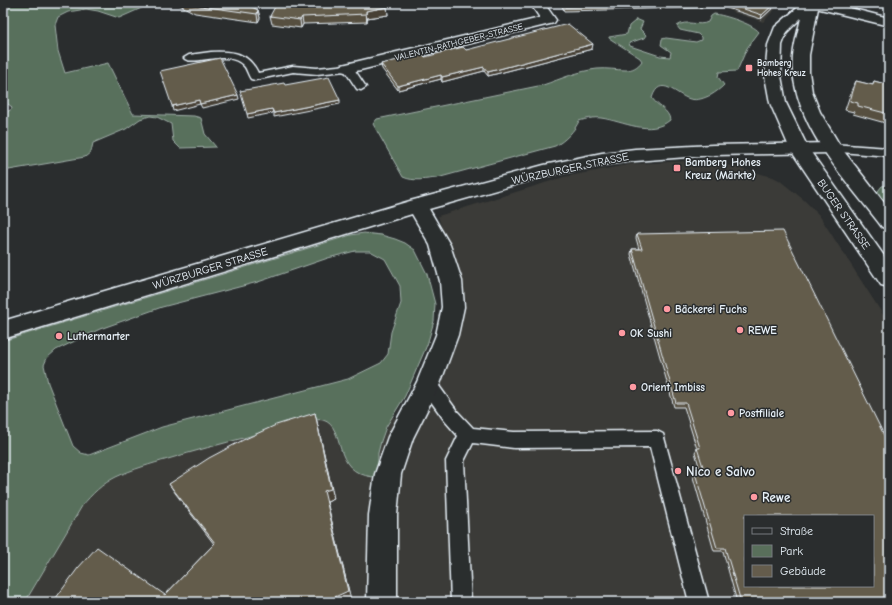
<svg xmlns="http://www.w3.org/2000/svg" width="892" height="605" font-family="'Comic Neue',sans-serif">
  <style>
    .built { fill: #3b3b37; fill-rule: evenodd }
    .green { fill: #596f5b; stroke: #a0b0aa; fill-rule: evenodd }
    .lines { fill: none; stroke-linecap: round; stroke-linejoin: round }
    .service-casing { stroke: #e8f1f8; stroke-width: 3 }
    .minor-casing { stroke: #e8f1f8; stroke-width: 3 }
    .tertiary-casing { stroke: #e8f1f8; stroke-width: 3 }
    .service { fill: #2a2d2e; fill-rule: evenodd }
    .minor { fill: #2a2d2e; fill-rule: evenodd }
    .tertiary { fill: #2a2d2e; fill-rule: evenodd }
    .wall { fill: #564f41; stroke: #e8f1f8 }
    .shaded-wall { fill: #464035; stroke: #e8f1f8 }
    .building { fill: #645c4c; stroke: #e8f1f8; fill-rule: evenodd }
    .poi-dot { fill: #ff9aa2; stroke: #2a2d2e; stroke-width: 1.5 }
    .labels { text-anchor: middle; stroke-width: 3; stroke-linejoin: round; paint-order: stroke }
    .far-street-label { font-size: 9px; fill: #e8f1f8; stroke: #2a2d2e }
    .far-poi-label { font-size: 9px; font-weight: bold; fill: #e8f1f8; stroke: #2a2d2e; text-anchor: start }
    .poi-label { font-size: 11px; font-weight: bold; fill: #e8f1f8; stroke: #2a2d2e; text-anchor: start }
    .street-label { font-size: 11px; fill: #e8f1f8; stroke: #2a2d2e }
    .near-poi-label { font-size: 13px; font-weight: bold; fill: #e8f1f8; stroke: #2a2d2e; text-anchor: start }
  </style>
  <rect width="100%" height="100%" fill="#2a2d2e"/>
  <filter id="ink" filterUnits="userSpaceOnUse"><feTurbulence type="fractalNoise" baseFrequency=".025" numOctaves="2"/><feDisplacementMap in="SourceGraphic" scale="8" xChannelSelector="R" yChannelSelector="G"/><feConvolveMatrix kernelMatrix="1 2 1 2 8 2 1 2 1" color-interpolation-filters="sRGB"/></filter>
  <g filter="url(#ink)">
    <g class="built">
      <path d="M715,3H781L763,22L735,13Z"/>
      <path d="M707,160L773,177L779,180L804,200L819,215L889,324V602H25L82,506L103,484L130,471L207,447L268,430L322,419L330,422L336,433L340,451L351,468L365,476L378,471V453L381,441L392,417L413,423L455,344L463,308L455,266L438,216L564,177L632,164ZM745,516H873V586H745Z"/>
    </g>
    <g class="green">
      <path d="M3,3H153L119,18L98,11L86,9L68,12L58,17L55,25L58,51L65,73L108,63L133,114L194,116L201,118L205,134L216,147L180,148L173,141L171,124L157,117L150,116L140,119L126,129L93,143L91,152L85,157L3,171V114L12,109L11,106L3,101V93L6,90L8,86L3,81Z"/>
      <path d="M714,14C724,15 753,24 759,32L747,48L737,71L719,72L718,77L724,85C720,89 716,92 711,95C704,98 698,101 690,99C677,96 660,73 652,98C657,106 669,110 670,120C650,137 623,121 601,118C593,117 586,119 579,121C575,130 565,141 555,146L437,178C426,179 414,182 403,177L373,124L377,119L543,85C561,79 578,71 597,69C607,68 616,70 626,70C632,70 638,67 642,61L640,58L609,38V37L627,34L629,26L635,21L636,19L643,22L640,29L646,35L644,38L629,43L630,46L660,56L670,57L671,52L661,45L662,39L666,38L696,42L701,40V37L698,34L680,30L677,26C686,19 699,27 708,22L711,16Z"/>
      <path d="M889,185V209L882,200L878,191L882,186Z"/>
      <path d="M364,233L381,235L395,239L405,243L415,250L427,274L435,304L434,321L427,345L405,396L386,427L381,441L378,453V471L373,477C330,472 347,427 323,420C314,417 259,433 247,437C221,444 194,451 168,459C151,464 133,469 116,477C102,484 92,494 82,506L25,602H3V341L351,235ZM355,251H370L385,259L400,286L401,303L391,332L388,354L381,363L348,379L162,427L89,455L81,453L73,446L48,383L44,365L47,358L56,350L100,329L162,307L258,282L328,258Z"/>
    </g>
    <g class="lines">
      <defs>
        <g id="service">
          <path d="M211,52C232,51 248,52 258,73L293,66L317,68L348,65L352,66L366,87L361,90L357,89L345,71L317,74L293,72L255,80L251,79C248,75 247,69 244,66C229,48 191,67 184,58L189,55Z"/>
          <path d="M832,144L889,148V156L828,151L826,148L828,145Z"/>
          <path d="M428,377L434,379L457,411L473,428L514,432L657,431L663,434L709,602H689L650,447L514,448L473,443L464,461L471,602H451L446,461L458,436L445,421L422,389L420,384L422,379Z"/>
        </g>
        <g id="minor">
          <path d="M530,3H544L556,20L554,23L348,73L342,71L340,68L342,65L540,18Z"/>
          <path d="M806,3H830L889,18V26L808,6Z"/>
          <path d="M832,143L838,144L841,148L838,152L832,153L713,155L635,161L602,165L546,176L429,209L450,245L462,281L464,307L458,335L440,384L413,438L401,474L397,515V602H367L369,515L375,474L388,437L417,382L436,335L442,307L440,281L430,245L412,214L3,339V321L410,201L544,165L602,153L635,149L713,145Z"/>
        </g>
        <path id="tertiary" d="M803,3H819L809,55V72L812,92L820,112L842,149L889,209V229L882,227C847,181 799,132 793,72C791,54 797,36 801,18L787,32L782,45L781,76L786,103L808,148L889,263V287L881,285L790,149L770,103L765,76L768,45L775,27Z"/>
      </defs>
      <use href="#service" class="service-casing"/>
      <use href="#minor" class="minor-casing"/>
      <use href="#tertiary" class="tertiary-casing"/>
      <use href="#service" class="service"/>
      <use href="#minor" class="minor"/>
      <use href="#tertiary" class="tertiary"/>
    </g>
    <g class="wall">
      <path d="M176,3H244L258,10L260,18L258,22L195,13Z"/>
      <path d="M561,3H778L761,19L724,7L564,11Z"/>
      <path d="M387,7L388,15L367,18V22L303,24L301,28L272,24L270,16Z"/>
      <path d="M592,49L488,76L484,71L442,82L441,79L398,90L382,69L381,64L466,50Z"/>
      <path d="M856,81L872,85L874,81L889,85V124L853,114L854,112L845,110L852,89Z"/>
      <path d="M637,234L889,602H737L723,551H714L693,477L695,473H701L695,452L697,449L684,407H674L631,254L632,249H639L636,238Z"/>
      <path d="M315,413L334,499L327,502L351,600L347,602H53L165,595L214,544L176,494L169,484Z"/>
    </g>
    <g class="shaded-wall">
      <path d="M775,3H778L761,19L762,15Z"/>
      <path d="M387,7L388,15L367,18V22L366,11Z"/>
      <path d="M258,10L260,18L258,22L257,14Z"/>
      <path d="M302,17L303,24L301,28L300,20Z"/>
      <path d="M593,44L592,49L488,76V72Z"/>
      <path d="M484,67V71L442,82V77Z"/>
      <path d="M441,75V79L398,90V86Z"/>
      <path d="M238,95L239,99L202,108L200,104Z"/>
      <path d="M199,100L200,104L173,111L172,106Z"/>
      <path d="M340,100V104L274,117V113Z"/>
      <path d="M272,109L273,113L248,118L247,114Z"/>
      <path d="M315,413L334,499L327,502L351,600L347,602H324V491Z"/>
    </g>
    <g class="building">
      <path d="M189,3H244L258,10L257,14L193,5Z"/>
      <path d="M277,3H386L387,7L366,11V14L302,17L300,20L270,16Z"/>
      <path d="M563,3H709L565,7Z"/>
      <path d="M726,3H775L762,15Z"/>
      <path d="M568,24L593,44L488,72L484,67L442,77L441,75L398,86L381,64L423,54L425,57L463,47L466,50Z"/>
      <path d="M220,58L238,95L200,104L199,100L172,106L160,71Z"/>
      <path d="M329,77L340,100L274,113L272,109L247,114L240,91L284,83L285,85Z"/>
      <path d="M856,81L873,85L874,81L889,85V114L858,106V103L850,101Z"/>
      <path d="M783,231L889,445V602H741L725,548H717L695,473H705L697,448H700L686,403H676L632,249H642L637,234ZM745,516H873V586H745Z"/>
      <path d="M315,413L331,489L324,491L348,591L324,602H53L78,568L97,547L165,595L215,543L169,484L209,458L243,440L276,425Z"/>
    </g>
  </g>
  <g class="poi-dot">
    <rect x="745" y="64" width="8" height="8" rx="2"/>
    <rect x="673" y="164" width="8" height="8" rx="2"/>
    <circle cx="667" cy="309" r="4"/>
    <circle cx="740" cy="330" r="4"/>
    <circle cx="622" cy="333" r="4"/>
    <circle cx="59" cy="336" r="4"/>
    <circle cx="633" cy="387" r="4"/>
    <circle cx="731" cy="413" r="4"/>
    <circle cx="678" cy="471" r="4"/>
    <circle cx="754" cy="497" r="4"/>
  </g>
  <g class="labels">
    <g class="far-street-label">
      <text transform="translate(459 42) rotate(-14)" y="3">VALENTIN-RATHGEBER-STRASSE</text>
    </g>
    <g class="far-poi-label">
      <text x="757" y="66">Bamberg<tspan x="757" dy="10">Hohes Kreuz</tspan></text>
    </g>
    <g class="poi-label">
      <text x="685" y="166">Bamberg Hohes<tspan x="685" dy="13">Kreuz (Märkte)</tspan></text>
      <text x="675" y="313">Bäckerei Fuchs</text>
      <text x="748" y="334">REWE</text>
      <text x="630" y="337">OK Sushi</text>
      <text x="67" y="340">Luthermarter</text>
      <text x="641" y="391">Orient Imbiss</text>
      <text x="739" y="417">Postfiliale</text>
    </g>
    <g class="street-label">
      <text transform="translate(570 168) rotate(-12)" y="4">WÜRZBURGER STRASSE</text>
      <text transform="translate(844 214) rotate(55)" y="4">BUGER STRASSE</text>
      <text transform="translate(210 268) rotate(-17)" y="4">WÜRZBURGER STRASSE</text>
    </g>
    <g class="near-poi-label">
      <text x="686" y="476">Nico e Salvo</text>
      <text x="762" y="502">Rewe</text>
    </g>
  </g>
  <rect width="892" height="605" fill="none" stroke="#2a2d2e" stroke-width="16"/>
  <rect x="8" y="8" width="876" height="589" fill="none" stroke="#e8f1f8" stroke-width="1.5" filter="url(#ink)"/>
  <rect x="744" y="515" width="130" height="72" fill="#2a2d2e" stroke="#767b7f"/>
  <rect x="752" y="528" width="20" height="6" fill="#2a2d2e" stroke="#767b7f"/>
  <text x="780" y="535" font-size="12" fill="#e8f1f8">Straße</text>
  <rect x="752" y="545" width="20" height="12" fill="#596f5b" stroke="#767b7f"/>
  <text x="780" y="555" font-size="12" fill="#e8f1f8">Park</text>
  <rect x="752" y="565" width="20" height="12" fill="#645c4c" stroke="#767b7f"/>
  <text x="780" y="575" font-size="12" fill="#e8f1f8">Gebäude</text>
</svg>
